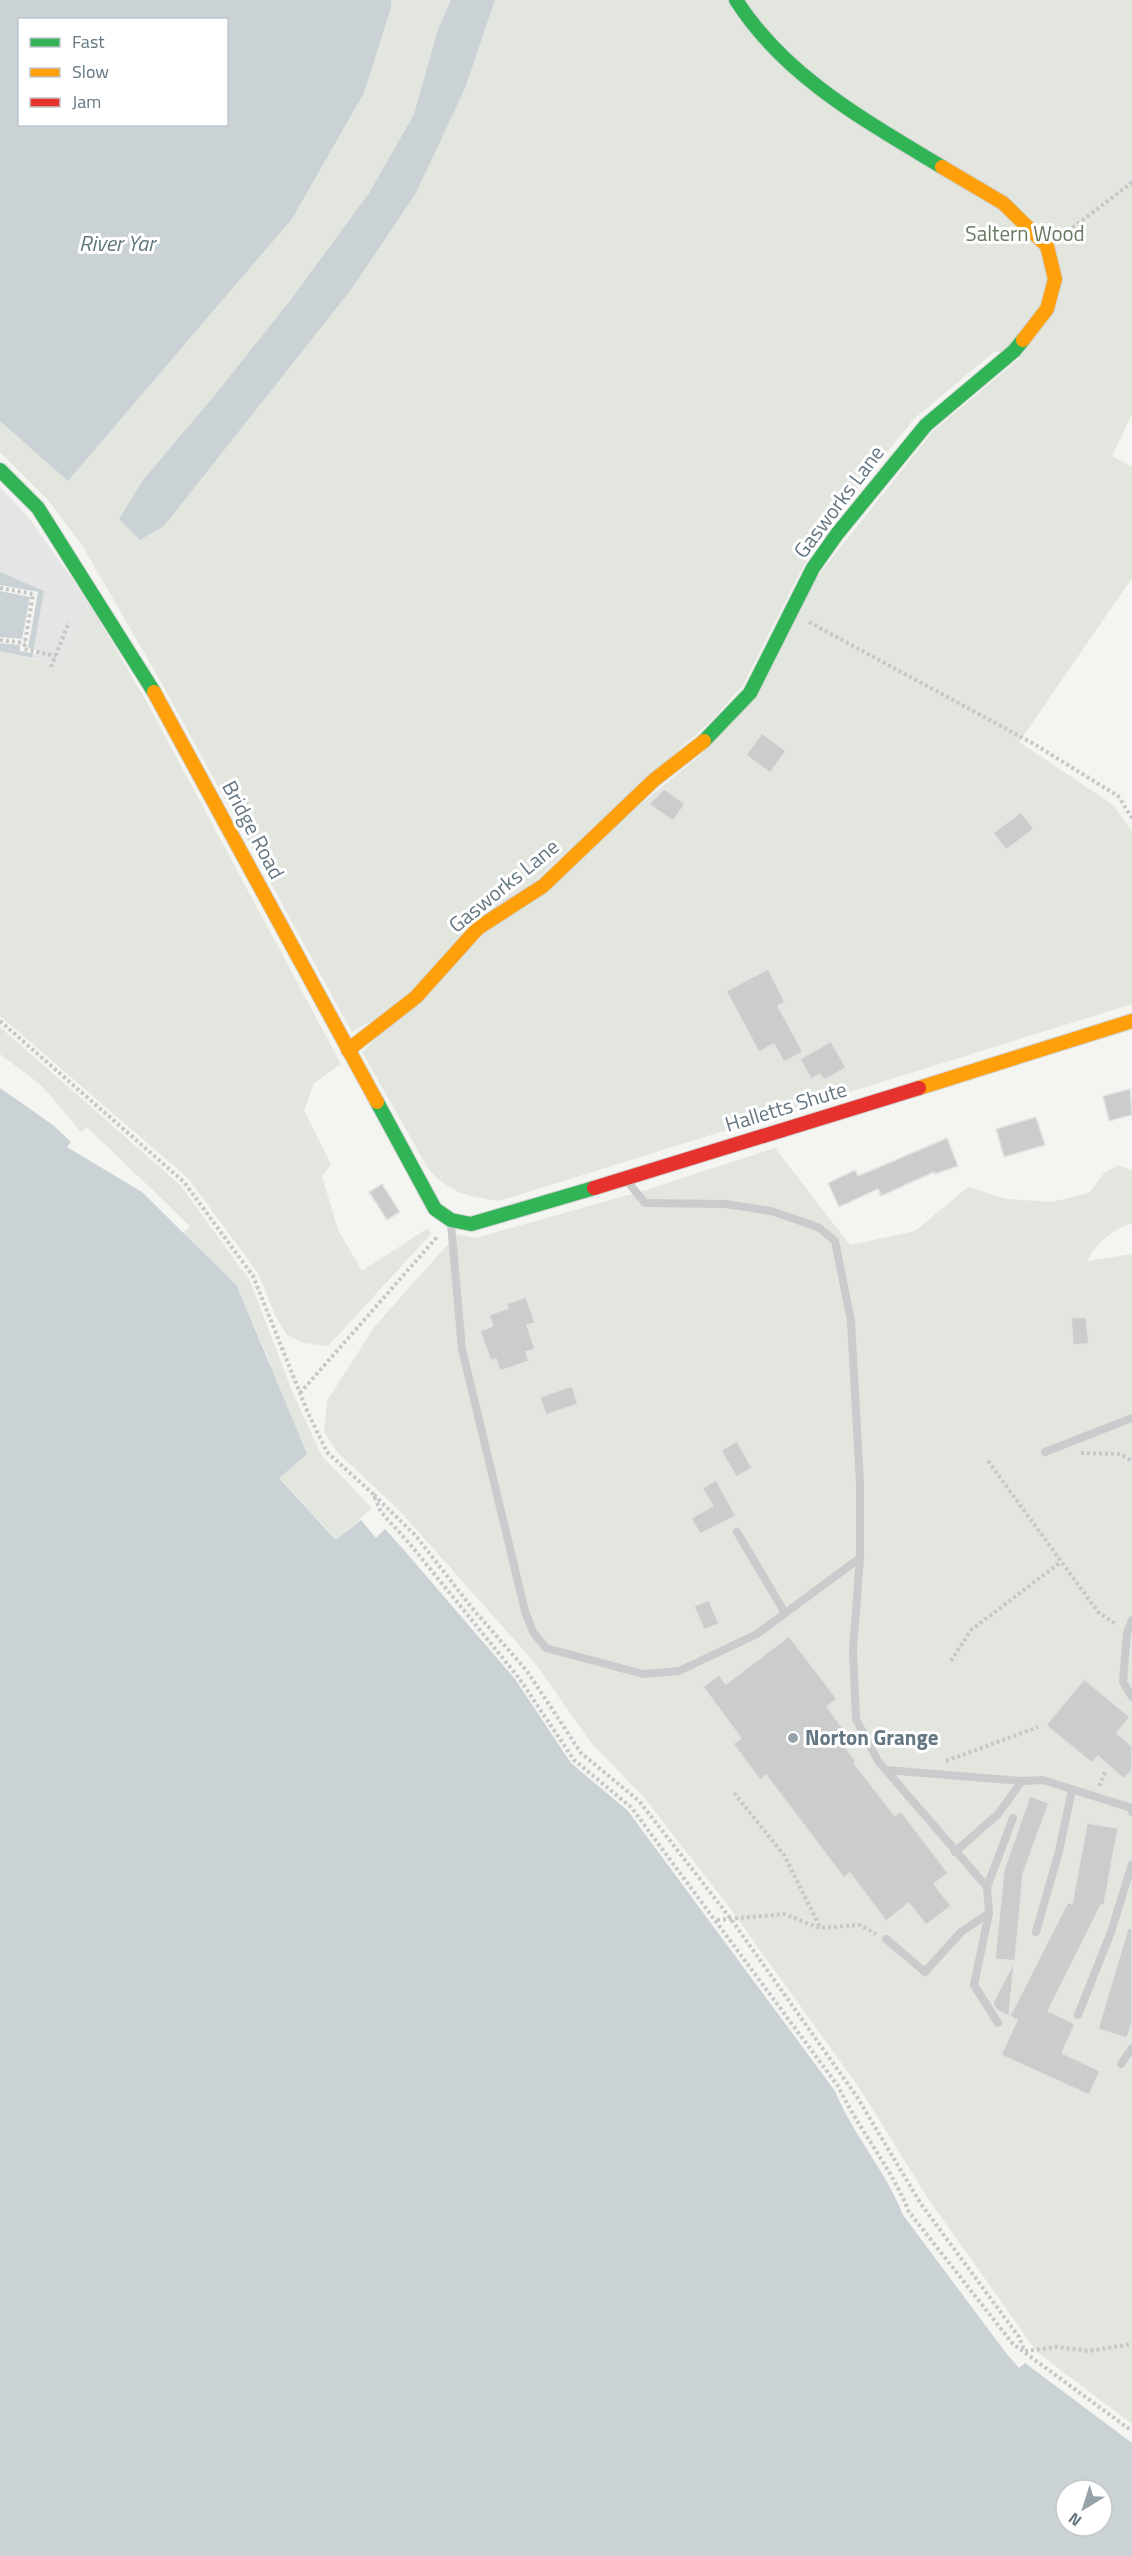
<svg xmlns="http://www.w3.org/2000/svg" width="1132" height="2556" font-family="'Titillium Web',sans-serif">
  <style>
    .built { fill: #e4e5e4 }
    .green { fill: #e2e6df }
    .water { fill: #cad2d5; fill-rule: evenodd }
    .pier { fill: #f4f4f1 }
    .building { fill: #cbcdcd; stroke: #e3e3e1; stroke-width: 1.5 }
    .lines { fill: none; stroke-linecap: round; stroke-linejoin: round }
    .fast-casing { stroke: #d1d2d2; stroke-width: 16 }
    .slow-casing { stroke: #d1d2d2; stroke-width: 16 }
    .jam-casing { stroke: #d1d2d2; stroke-width: 16 }
    .path { stroke: #c6c8c8; stroke-width: 4; stroke-dasharray: 3 3; stroke-linecap: butt }
    .lane { stroke: #cacbcc; stroke-width: 8 }
    .fast { stroke: #30b455; stroke-width: 14 }
    .slow { stroke: #ff9f0a; stroke-width: 14 }
    .jam { stroke: #e5322d; stroke-width: 14 }
    .poi-dot { fill: #96a2a9; stroke: #fff; stroke-width: 2 }
    .labels { text-anchor: middle; stroke-width: 6; stroke-linejoin: round; paint-order: stroke }
    .park-label { font-size: 21px; fill: #687962; stroke: #fff }
    .street-label { font-size: 21px; fill: #637682; stroke: #fff }
    .poi-label { font-size: 21px; font-weight: bold; fill: #637682; stroke: #fff; text-anchor: start }
    .water-label { font-size: 22px; font-style: italic; fill: #5f7880; stroke: #fff }
  </style>
  <rect width="100%" height="100%" fill="#f4f4f1"/>
  <path class="built" d="M0,487L29,518L89,603L61,666L32,658L44,591L0,572Z"/>
  <g class="green">
    <path d="M391,0H451L438,29L414,114L369,193L289,302L214,396L143,480L140,540L164,525L350,291L466,87L495,0H1132V414L1112,456L1132,467V578L1019,742L1113,805L1132,832V1004L499,1201C467,1196 452,1194 429,1170L362,1052L484,933L703,753L820,573L933,431L1020,358L995,351L914,419L826,528L804,565L743,685L715,717L536,880L409,992L373,1020L352,1032L161,682L82,545L48,500L0,452V421L68,481L292,219L364,93L391,8Z"/>
    <path d="M89,603L144,697L341,1064L314,1083L304,1111L331,1164L322,1176L338,1230L362,1271L428,1228L431,1234L328,1346L304,1343L287,1335L275,1315L258,1273L188,1178L0,1016V651L61,666Z"/>
    <path d="M0,1027L180,1185L249,1279L295,1398L322,1456L372,1508L337,1540L279,1477L271,1365L237,1286L182,1234L190,1226L87,1127L81,1132L41,1085L0,1054Z"/>
    <path d="M775,1148L850,1245L915,1231L968,1187L1007,1199L1052,1202L1089,1193L1105,1172L1119,1165L1132,1171V1223C1112,1230 1097,1242 1087,1261L1132,1254V2424L1037,2352L929,2200L860,2089L729,1907L643,1796L592,1744L535,1663L399,1510L336,1451L324,1431L327,1401L375,1326L457,1234L475,1238L646,1190Z"/>
  </g>
  <g class="water">
    <path d="M0,0H391V8L364,93L292,219L68,481L0,421ZM20,20H226V124H20Z"/>
    <path d="M451,0H495L466,86L416,193L350,291L164,526L140,540L119,519L143,480L214,396L289,302L369,193L414,114L438,29Z"/>
    <path d="M0,572L44,591L32,658L0,651Z"/>
    <path d="M0,1088L53,1125L71,1142L67,1147L142,1192L237,1286L307,1454L279,1478L336,1540L361,1520L376,1538L385,1529L403,1549L515,1679L571,1763L628,1811L835,2091C853,2135 886,2171 903,2215L1006,2353L1019,2368L1025,2363L1132,2443V2556H0ZM1066,2490H1102V2526H1066Z"/>
  </g>
  <path class="pier" d="M0,585L38,592L28,648L37,650L36,654L20,651V645L0,643V637L22,639L30,597L0,591Z"/>
  <g class="building">
    <path d="M762,733L786,751L770,773L746,755Z"/>
    <path d="M664,789L685,804L673,821L649,804Z"/>
    <path d="M1021,812L1034,829L1006,850L993,833Z"/>
    <path d="M768,969L785,1002L778,1006L803,1052L784,1062L774,1044L759,1052L726,991Z"/>
    <path d="M831,1041L846,1068L824,1080L820,1074L811,1079L800,1059Z"/>
    <path d="M1130,1089L1132,1115L1109,1121L1103,1096Z"/>
    <path d="M1036,1117L1045,1145L1004,1157L996,1129Z"/>
    <path d="M947,1138L958,1166L935,1174L934,1172L881,1196L878,1189L839,1207L828,1183L855,1170L858,1176Z"/>
    <path d="M382,1184L400,1212L387,1220L369,1192Z"/>
    <path d="M526,1297L535,1323L527,1325L535,1349L526,1352L529,1361L500,1371L496,1359L491,1361L480,1331L493,1326L489,1315L508,1308L506,1304Z"/>
    <path d="M1086,1317L1089,1344L1073,1345L1071,1318Z"/>
    <path d="M572,1386L578,1404L546,1415L540,1397Z"/>
    <path d="M737,1441L752,1468L736,1477L721,1450Z"/>
    <path d="M716,1480L736,1516L700,1534L691,1518L713,1506L702,1488Z"/>
    <path d="M709,1600L719,1624L704,1630L694,1606Z"/>
    <path d="M789,1636L837,1699L827,1707L845,1731L837,1737L856,1761L854,1763L895,1816L901,1811L948,1873L934,1884L951,1906L926,1925L909,1903L886,1921L850,1873L844,1878L766,1775L760,1780L733,1744L741,1738L703,1687L719,1675L726,1684Z"/>
    <path d="M1084,1679L1130,1717L1117,1733L1132,1746V1770L1124,1779L1098,1756L1092,1763L1046,1725Z"/>
    <path d="M1030,1796L1049,1803L1023,1874L1015,1961L995,1959L1004,1870Z"/>
    <path d="M1087,1823L1118,1828L1104,1905H1101L1048,2011L1075,2024L1062,2053L1100,2071L1089,2095L1001,2055L1017,2020L1010,2016L1068,1902L1072,1904Z"/>
    <path d="M1128,1928L1132,1929V2023L1127,2038L1098,2029Z"/>
    <path d="M1013,1964H1014L1009,2016L997,2010L993,2003Z"/>
  </g>
  <g class="lines">
    <defs>
      <g id="fast">
        <path d="M736,0C785,77 866,121 942,167"/>
        <path d="M0,470L38,508L154,692"/>
        <path d="M704,741L750,693L813,568L837,534L926,425L1014,351L1023,340"/>
        <path d="M377,1102L435,1209L451,1220L471,1224L594,1188"/>
      </g>
      <g id="slow">
        <path d="M942,167L1003,203L1047,246L1055,279L1047,309L1023,340"/>
        <path d="M154,692L377,1102"/>
        <path d="M348,1050L416,997L478,928L543,886L654,780L704,741"/>
        <path d="M919,1088L1132,1021"/>
      </g>
      <path id="jam" d="M594,1188L919,1088"/>
    </defs>
    <use href="#fast" class="fast-casing"/>
    <use href="#slow" class="slow-casing"/>
    <use href="#jam" class="jam-casing"/>
    <g class="path">
      <path d="M1063,235L1130,184L1132,179"/>
      <path d="M0,588L33,594L24,649L56,656"/>
      <path d="M809,622L1034,744L1118,796L1132,818"/>
      <path d="M0,640L25,643"/>
      <path d="M51,667L69,622"/>
      <path d="M0,1021L184,1182L253,1276L308,1413L327,1452L373,1494L381,1512L409,1543L519,1678L574,1760L631,1807L838,2086C859,2130 891,2167 909,2212L1013,2344L1132,2431"/>
      <path d="M300,1393L437,1237"/>
      <path d="M1081,1453L1120,1454L1132,1461"/>
      <path d="M988,1461L1098,1612L1117,1625"/>
      <path d="M374,1495L416,1536L472,1608L527,1671L581,1753L639,1801L731,1919L857,2097L921,2204L1019,2337L1024,2350"/>
      <path d="M951,1661L971,1630L1061,1562"/>
      <path d="M946,1761L1038,1727"/>
      <path d="M1099,1786L1106,1770"/>
      <path d="M734,1793L784,1855L820,1927"/>
      <path d="M717,1920L784,1914L820,1928L860,1925L876,1934"/>
      <path d="M1025,2351L1057,2347L1089,2351L1132,2344"/>
    </g>
    <g class="lane">
      <path d="M627,1181L645,1203L725,1204L771,1211L818,1227L835,1241L851,1321L860,1483V1558L853,1650L856,1719L878,1761L987,1887L989,1913L974,1985L998,2023"/>
      <path d="M451,1224L462,1349L525,1611L533,1632L546,1648L643,1674L679,1671L757,1634L860,1558"/>
      <path d="M1045,1452L1132,1418"/>
      <path d="M737,1532L785,1613"/>
      <path d="M1132,1620L1127,1633L1123,1682L1132,1697"/>
      <path d="M886,1770L1022,1781"/>
      <path d="M955,1852L998,1814L1022,1781L1043,1780L1131,1808L1132,1812"/>
      <path d="M987,1887L1013,1818"/>
      <path d="M1036,1932L1059,1851L1072,1790"/>
      <path d="M886,1939L925,1972L961,1932L989,1913"/>
      <path d="M1078,2015L1111,1932L1132,1864"/>
      <path d="M1121,2064L1132,2048"/>
    </g>
    <use href="#fast" class="fast"/>
    <use href="#slow" class="slow"/>
    <use href="#jam" class="jam"/>
  </g>
  <circle class="poi-dot" cx="793" cy="1738" r="6"/>
  <g class="labels">
    <g class="park-label">
      <text x="1025" y="241">Saltern Wood</text>
    </g>
    <g class="street-label">
      <text transform="translate(839 502) rotate(-53)" y="7">Gasworks Lane</text>
      <text transform="translate(253 830) rotate(62)" y="7">Bridge Road</text>
      <text transform="translate(504 886) rotate(-39)" y="7">Gasworks Lane</text>
      <text transform="translate(786 1107) rotate(-17)" y="7">Halletts Shute</text>
    </g>
    <g class="poi-label">
      <text x="805" y="1745">Norton Grange</text>
    </g>
    <g class="water-label">
      <text x="117" y="251">River Yar</text>
    </g>
  </g>
  <rect x="18" y="18" width="210" height="108" fill="#ffffff" stroke="#c1c8cd" stroke-width="1.5"/>
  <rect x="30" y="38" width="30" height="9" fill="#30b455" stroke="#c1c8cd" stroke-width="1.5"/>
  <text x="72" y="48" font-size="18" fill="#637682">Fast</text>
  <rect x="30" y="68" width="30" height="9" fill="#ff9f0a" stroke="#c1c8cd" stroke-width="1.5"/>
  <text x="72" y="78" font-size="18" fill="#637682">Slow</text>
  <rect x="30" y="98" width="30" height="9" fill="#e5322d" stroke="#c1c8cd" stroke-width="1.5"/>
  <text x="72" y="108" font-size="18" fill="#637682">Jam</text>
  <g transform="translate(1084 2508) rotate(218)"><circle r="28" fill="#ffffff" stroke="#c1c8cd" stroke-width="1.5"/>
  <path d="M0-4.5L10 22L0 15L-10 22Z" fill="#96a2a9"/>
  <text y="-9" font-size="16" font-weight="bold" text-anchor="middle" fill="#637682">N</text>
  </g>
</svg>
